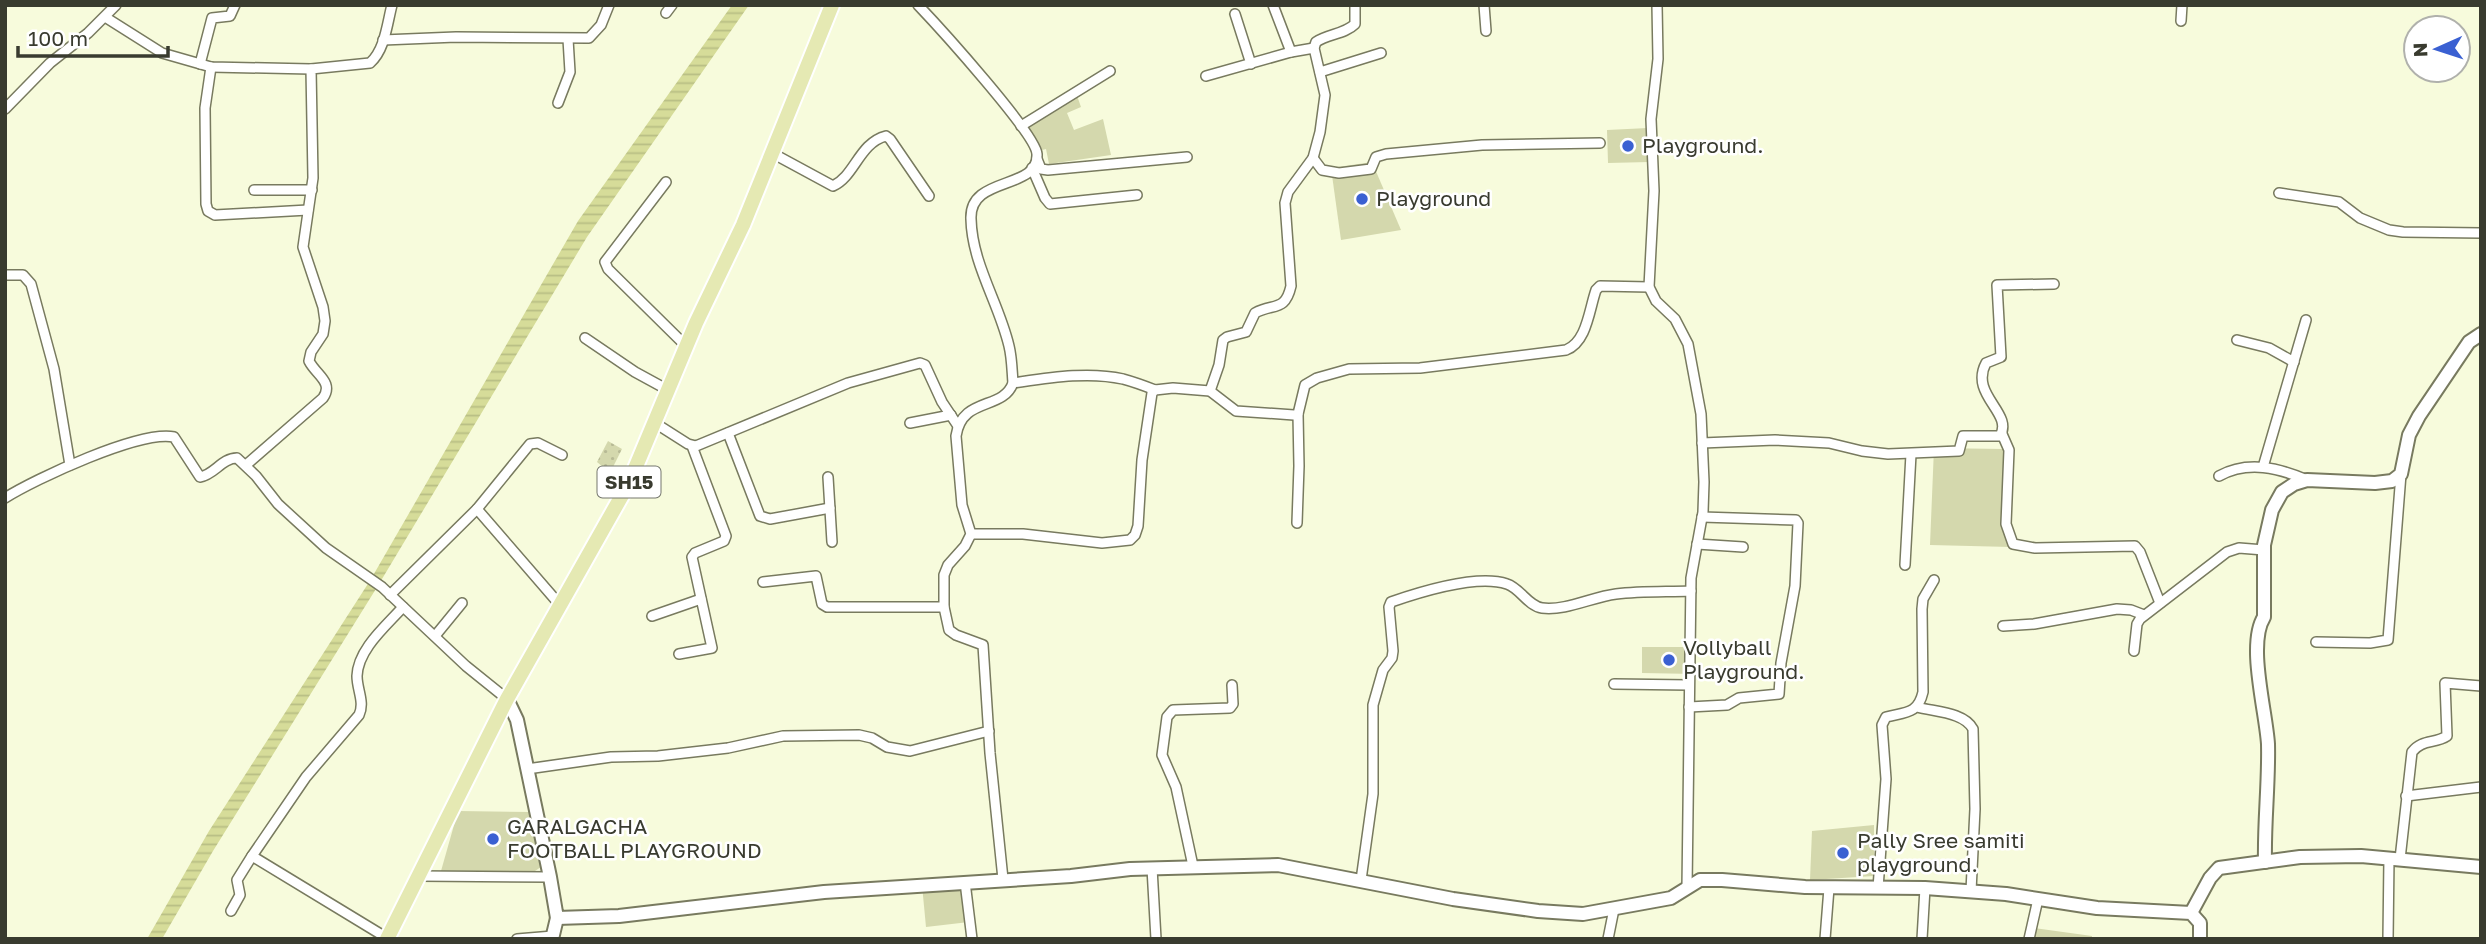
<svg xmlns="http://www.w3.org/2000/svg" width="2486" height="944" font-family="'Golos Text',sans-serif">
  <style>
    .grass { fill: url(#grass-dots) }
    .park { fill: #d4d8ad }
    .water { fill: url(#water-rules) }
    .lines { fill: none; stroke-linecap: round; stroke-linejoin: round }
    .street-casing { stroke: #787a5f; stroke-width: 12 }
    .secondary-casing { stroke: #787a5f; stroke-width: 16 }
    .primary-casing { stroke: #fff; stroke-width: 18 }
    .street { stroke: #fff; stroke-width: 9 }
    .secondary { stroke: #fff; stroke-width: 12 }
    .primary { stroke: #e5e9b3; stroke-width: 14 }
    .poi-dot { fill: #3a60d2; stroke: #fff; stroke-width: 2.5 }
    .labels { text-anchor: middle; stroke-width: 5; stroke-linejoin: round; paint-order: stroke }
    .shield { fill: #fff; stroke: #74766d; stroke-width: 2 }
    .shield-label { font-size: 19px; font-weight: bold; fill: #393b2f }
    .poi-label { font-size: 21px; fill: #393b2f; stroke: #fff; text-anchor: start }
  </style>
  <defs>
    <pattern id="grass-dots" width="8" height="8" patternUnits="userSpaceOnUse" patternTransform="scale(1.75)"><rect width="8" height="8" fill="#d4d8ad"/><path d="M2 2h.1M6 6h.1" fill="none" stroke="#b7ba95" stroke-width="1.8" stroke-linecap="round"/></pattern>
    <pattern id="water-rules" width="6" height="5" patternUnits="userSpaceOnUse" patternTransform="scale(1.75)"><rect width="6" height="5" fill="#d6dc99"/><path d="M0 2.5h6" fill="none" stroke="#b8be84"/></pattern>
  </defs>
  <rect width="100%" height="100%" fill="#f7fbdc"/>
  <path class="grass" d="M608,441L622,449L610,473L597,462Z"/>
  <g class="park">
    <path d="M1075,90L1081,107L1067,113L1074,130L1103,119L1111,155L1049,164L1046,149L1038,151L1040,146L1022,124Z"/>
    <path d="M1648,128L1649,162L1608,163L1607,130Z"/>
    <path d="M1372,162L1401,230L1341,240L1331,168Z"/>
    <path d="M1934,448L2004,449L2002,517L2011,547L1930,545Z"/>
    <path d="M1642,647H1695V674L1642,673Z"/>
    <path d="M458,811L531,812L541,867L532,873L441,871Z"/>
    <path d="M1874,825V876L1810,880L1812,831Z"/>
    <path d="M965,882L969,922L926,927L922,885Z"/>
    <path d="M2034,928L2092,936V939H2032Z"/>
  </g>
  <path class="water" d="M732,5H749L587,237L379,584L213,851L162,939H147L209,831L371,579L578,221Z"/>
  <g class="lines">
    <defs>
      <g id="street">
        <path d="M918,5C938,26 1036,134 1037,154C1039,191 969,175 971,219C972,264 999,303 1009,346C1012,358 1012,371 1013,383C1003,411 962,396 956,436L962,505L971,534L965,546L948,565L944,575V607L949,630L956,635L983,645L990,753L1003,879"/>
        <path d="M1273,5L1291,52L1314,48"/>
        <path d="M1484,5L1486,31"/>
        <path d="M1657,5L1658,59L1651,119L1654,191L1649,287L1656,301L1675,319L1688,344L1701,414L1704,482L1703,512L1691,578L1687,888"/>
        <path d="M666,13L672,5"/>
        <path d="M1235,14L1251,64"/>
        <path d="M105,17L162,53L211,67L311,69"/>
        <path d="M2181,21L2182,5"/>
        <path d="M383,40L456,37L589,38L601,25L609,5"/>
        <path d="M200,64L212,18L230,16L235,5"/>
        <path d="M211,67L205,108L206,204L208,211L215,215L308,210"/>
        <path d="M1320,72L1381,53"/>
        <path d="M1206,76L1291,52"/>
        <path d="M558,103L570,72L568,39"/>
        <path d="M5,109L50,63L88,33L116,5"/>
        <path d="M1021,126L1110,71"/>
        <path d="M772,153L833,186C855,176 859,143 886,136L890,139L929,196"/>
        <path d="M1313,158L1322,170L1339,173L1371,169L1376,157L1386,154L1482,145L1600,143"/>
        <path d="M1037,159L1041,169L1048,170L1187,157"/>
        <path d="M1032,168L1045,198L1050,204L1137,195"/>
        <path d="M666,182L605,262L608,269L686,346"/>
        <path d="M254,190H312"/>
        <path d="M2279,193L2339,202L2360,218L2389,230L2403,232L2481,233"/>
        <path d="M5,275H23L31,284L54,369L70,465"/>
        <path d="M585,338L635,372L668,390"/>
        <path d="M2237,340L2269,348L2294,362"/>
        <path d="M1013,383C1048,378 1088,371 1123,379C1134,382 1145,386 1155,390"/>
        <path d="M1210,391L1219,365L1223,340L1227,337L1246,332L1255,313C1274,303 1285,312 1291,286L1285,203L1288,192L1313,158L1320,132L1325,95L1314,48L1316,42C1328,34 1345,34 1355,24V5"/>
        <path d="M655,423L688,444L696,446L848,383L920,363L925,365L942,402L958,426"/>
        <path d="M910,423L951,415"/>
        <path d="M728,433L760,516L770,519L830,508"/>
        <path d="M2002,434L2009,450L2006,524L2013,544L2035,548L2135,546L2140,552L2160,603"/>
        <path d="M1702,443L1775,440L1829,443L1862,451L1888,454L1959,451L1963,436H2000C2014,413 1969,395 1986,363L2001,357L1997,285L2054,284"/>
        <path d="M246,465L323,398C334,382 316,375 309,361L311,352L323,334L325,321L323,307L303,247L313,178L311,69L370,63C385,50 387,24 392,5"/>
        <path d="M2263,467L2306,320"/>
        <path d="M2219,476C2248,460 2279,468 2307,480"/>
        <path d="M828,477L832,542"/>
        <path d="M5,498C35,479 140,430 174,437L200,477C214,475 222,458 237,458L256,476L278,504L326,548L382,587L466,666L507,699"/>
        <path d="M1297,523L1299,466L1298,414"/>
        <path d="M971,534H1023L1102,543L1130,540L1135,535L1138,526L1142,460L1152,393L1155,390L1173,388L1210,391L1236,411L1294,415L1298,414L1305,385L1317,378L1349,369L1420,368L1566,350C1587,342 1589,310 1596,290L1600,286L1649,287"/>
        <path d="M1697,544L1743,547"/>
        <path d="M1905,565L1911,454"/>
        <path d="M763,582L816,576L822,604L827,607H944"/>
        <path d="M390,595L477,509"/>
        <path d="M560,605L477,509L530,444L538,443L562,455"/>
        <path d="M652,616L701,599"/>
        <path d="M2003,626L2034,624L2117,609L2131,610L2144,615"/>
        <path d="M435,636L462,603"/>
        <path d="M2316,642L2370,643L2388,640L2401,474"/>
        <path d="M2134,651L2137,624L2140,619L2227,552L2239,548L2264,550"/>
        <path d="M679,654L712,648L692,557L695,553L724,541L726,536L692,446"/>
        <path d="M1614,684L1689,685"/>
        <path d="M1689,707L1727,705L1739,698L1779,694L1781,663L1795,586L1798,523L1796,520L1702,517"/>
        <path d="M1917,707C1935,712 1964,712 1973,729L1975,809L1971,891"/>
        <path d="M527,769L611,757L658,756L728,748L783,736L859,735L872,738L887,747L910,751L989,731"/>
        <path d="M2406,796L2481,787"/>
        <path d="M2400,859L2412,752C2422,739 2435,744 2447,736L2445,683L2481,686"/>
        <path d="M1193,866L1176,787L1162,755L1167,717L1173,710L1230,708L1233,704L1232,685"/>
        <path d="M1152,868L1156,939"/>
        <path d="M419,876L550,877"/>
        <path d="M1361,880L1373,794V705L1383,670L1392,658L1393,651L1389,607L1391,602C1420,592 1477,574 1507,584C1520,588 1528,606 1542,608C1566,611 1592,597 1616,594C1641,591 1666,592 1691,591"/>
        <path d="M965,882L972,939"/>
        <path d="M1878,888L1886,779L1882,725L1886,717C1906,712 1918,714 1923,692L1922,609L1923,599L1934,580"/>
        <path d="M231,911L240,895L237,880L252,856"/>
        <path d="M387,938L252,856L306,777L359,715C365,702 357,690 357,676C358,649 386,626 403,607"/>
        <path d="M517,939L553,936"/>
        <path d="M1608,939L1614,909"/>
        <path d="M1825,939L1829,888"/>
        <path d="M1922,939L1925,888"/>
        <path d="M2029,939L2038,899"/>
        <path d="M2388,939L2389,858"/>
      </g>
      <g id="secondary">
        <path d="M507,699L517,720L550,877L557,918L619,916L824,892L1071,876L1130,869L1278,865L1453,899L1538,911L1583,914L1671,898L1700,880H1722L1805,887L1925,888L2006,894L2097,908L2191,913L2200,923V939"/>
        <path d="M2265,862C2264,823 2269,783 2268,744C2266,711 2247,644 2264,617V545L2272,510L2282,492L2294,484L2307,480L2375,483L2392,481L2401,474L2409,435L2419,416L2469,342L2481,334"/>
        <path d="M2191,913L2210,878L2219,868L2300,857L2361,856L2481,867"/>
        <path d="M552,939L557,918"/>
      </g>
      <path id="primary" d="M387,939L507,699L629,483L696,323L743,225L832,5"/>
    </defs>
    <use href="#street" class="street-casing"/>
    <use href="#secondary" class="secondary-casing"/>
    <use href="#primary" class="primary-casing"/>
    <use href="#street" class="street"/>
    <use href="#secondary" class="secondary"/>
    <use href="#primary" class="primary"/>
  </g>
  <g class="poi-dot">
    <circle cx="1628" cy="146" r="7"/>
    <circle cx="1362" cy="199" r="7"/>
    <circle cx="1669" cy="660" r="7"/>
    <circle cx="493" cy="839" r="7"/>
    <circle cx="1843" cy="853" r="7"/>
  </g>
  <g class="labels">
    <rect class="shield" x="597.5" y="466.5" width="63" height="31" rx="5"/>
    <g class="shield-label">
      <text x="629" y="489">SH15</text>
    </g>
    <g class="poi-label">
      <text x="1642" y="153">Playground.</text>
      <text x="1376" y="206">Playground</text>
      <text x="1683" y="655">Vollyball<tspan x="1683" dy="24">Playground.</tspan></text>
      <text x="507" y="834">GARALGACHA<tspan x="507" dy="24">FOOTBALL PLAYGROUND</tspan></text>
      <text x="1857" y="848">Pally Sree samiti<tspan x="1857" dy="24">playground.</tspan></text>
    </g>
  </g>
  <rect width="2486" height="944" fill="none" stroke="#393b2f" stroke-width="14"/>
  <g transform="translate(2437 49) rotate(267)"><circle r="33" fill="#ffffff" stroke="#b0b1ac" stroke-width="2"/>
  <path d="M0-5L12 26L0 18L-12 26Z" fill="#3a60d2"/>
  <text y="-10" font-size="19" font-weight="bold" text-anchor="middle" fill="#393b2f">N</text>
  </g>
  <path d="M18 46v10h150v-10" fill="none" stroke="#393b2f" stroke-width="3.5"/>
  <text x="28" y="46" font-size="21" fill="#393b2f" stroke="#ffffff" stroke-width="5" paint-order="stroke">100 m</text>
</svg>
